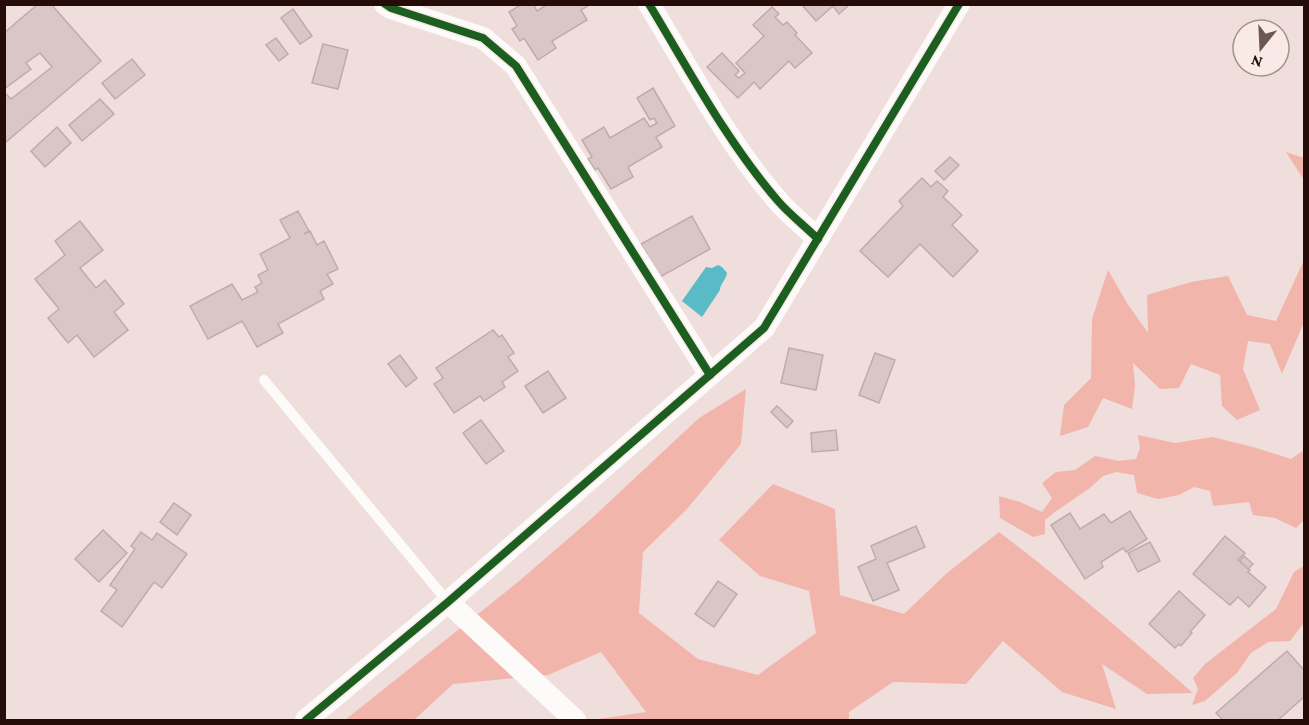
<svg xmlns="http://www.w3.org/2000/svg" width="1309" height="725" font-family="'Crimson Pro',serif">
  <style>
    .green { fill: #f2b5ac }
    .water { fill: #5abac6 }
    .building { fill: #dbc6c7; stroke: #c0abac; stroke-width: 1.5 }
    .lines { fill: none; stroke-linecap: round; stroke-linejoin: round }
    .service { stroke: #fdfafa; stroke-width: 10 }
    .minor { stroke: #fdfafa; stroke-width: 22 }
    .cycleway-casing { stroke: #f9e9e7; stroke-width: 11 }
    .cycleway { stroke: #1b5e20; stroke-width: 8 }
  </style>
  <rect width="100%" height="100%" fill="#efdedb"/>
  <g class="green">
    <path d="M1286,152L1304,158V180Z"/>
    <path d="M1304,260V322L1282,374L1270,344L1248,341L1243,369L1260,410L1237,420L1222,406L1220,375L1191,364L1179,388L1160,389L1133,363L1135,386L1132,409L1103,398L1088,427L1060,436L1064,405L1091,378L1092,319L1108,270L1127,303L1148,333L1147,295L1191,282L1228,276L1247,315L1276,321Z"/>
    <path d="M746,389L741,444L687,509L643,552L639,613L698,659L758,675L816,633L809,591L760,576L719,540L773,484L835,509L840,595L904,614L947,573L999,532C1066,583 1130,638 1193,693L1147,694L1102,664L1116,709L1062,692L1003,641L966,684L893,682L849,712V720H592L646,712L601,652L548,675L453,684L414,720H345L518,582L591,519L699,418Z"/>
    <path d="M1138,435L1175,443L1212,437L1253,447L1291,459L1304,450V520L1296,528L1275,518L1253,515L1249,502L1213,506L1210,491L1194,487L1179,495L1158,499L1137,493L1134,475L1116,472L1103,476L1090,488L1055,512L1045,520V534L1033,537L1000,518L999,496L1020,502L1042,512L1052,498L1042,483L1056,472L1075,470L1095,456L1119,461L1136,459L1140,448Z"/>
    <path d="M1304,566V623L1290,641L1268,642L1251,653L1237,673L1205,701L1192,705L1198,689L1193,678L1205,664L1276,609L1294,572Z"/>
  </g>
  <path class="water" d="M718,265L722,267L727,273C726,280 720,284 720,290L702,317L682,301L706,267L712,268Z"/>
  <g class="building">
    <path d="M38,4H51L101,61L5,143L4,92L11,99L52,67L40,53L26,63L31,69L4,89V33Z"/>
    <path d="M522,4H533L537,11L548,4H591L581,10L587,20L552,41L556,48L538,60L524,38L520,41L512,29L517,26L509,12Z"/>
    <path d="M801,4H850L839,14L833,6L816,21Z"/>
    <path d="M772,7L779,14L775,17L783,25L787,22L797,33L795,35L812,53L795,68L789,61L760,89L754,82L738,98L707,67L722,53L739,71L735,75L739,78L745,73L736,63L764,36L753,25Z"/>
    <path d="M293,9L312,36L300,44L281,18Z"/>
    <path d="M276,38L288,54L279,61L266,45Z"/>
    <path d="M323,44L348,50L338,89L312,83Z"/>
    <path d="M132,59L145,75L115,99L102,83Z"/>
    <path d="M653,88L675,126L656,137L662,147L628,167L633,177L611,189L598,168L595,170L588,159L592,157L582,140L604,127L610,138L644,118L650,127L657,123L654,118L650,120L637,98Z"/>
    <path d="M100,99L114,114L82,141L69,125Z"/>
    <path d="M57,127L71,143L45,167L31,151Z"/>
    <path d="M950,157L959,165L944,180L935,171Z"/>
    <path d="M922,178L931,187L937,181L948,191L943,197L962,215L952,225L978,251L953,277L920,244L888,277L860,251L903,206L899,201Z"/>
    <path d="M298,211L309,231L304,234L310,231L317,245L324,241L338,269L327,274L333,284L320,291L324,299L278,324L283,333L257,347L242,321L208,339L190,306L232,284L242,300L258,292L255,287L262,283L258,275L268,270L260,254L290,238L280,220Z"/>
    <path d="M692,216L710,249L660,277L641,244Z"/>
    <path d="M80,221L103,250L80,268L96,288L105,280L124,304L114,312L128,330L94,357L77,335L68,343L48,318L59,309L35,279L65,255L55,241Z"/>
    <path d="M493,330L499,337L502,335L514,353L508,357L518,371L502,382L505,387L484,401L480,396L454,413L434,384L443,378L436,368Z"/>
    <path d="M789,348L823,355L816,390L781,383Z"/>
    <path d="M875,353L895,360L879,403L859,395Z"/>
    <path d="M400,355L417,378L406,387L388,364Z"/>
    <path d="M548,371L566,398L543,413L525,386Z"/>
    <path d="M777,406L793,421L787,428L771,412Z"/>
    <path d="M481,420L504,451L486,464L463,433Z"/>
    <path d="M836,430L838,450L812,452L811,433Z"/>
    <path d="M174,503L191,515L177,535L160,522Z"/>
    <path d="M1130,511L1147,539L1126,552L1123,548L1101,562L1103,567L1085,579L1051,525L1070,513L1080,529L1104,514L1111,523Z"/>
    <path d="M916,526L925,547L887,563L899,590L873,601L858,567L876,559L871,546Z"/>
    <path d="M103,530L127,553L99,582L75,559Z"/>
    <path d="M141,532L152,540L157,533L187,554L162,588L154,582L122,627L101,611L117,590L110,585L135,549L131,546Z"/>
    <path d="M1225,536L1245,553L1238,560L1250,570L1248,572L1266,587L1249,607L1238,597L1230,605L1193,574Z"/>
    <path d="M1150,542L1160,561L1138,572L1128,553Z"/>
    <path d="M1244,556L1253,564L1248,569L1240,561Z"/>
    <path d="M718,581L737,594L714,627L695,614Z"/>
    <path d="M1179,591L1205,615L1190,632L1192,633L1181,646L1179,644L1175,648L1149,624Z"/>
    <path d="M1287,651L1304,670V697L1278,720H1223L1216,713Z"/>
  </g>
  <g class="lines">
    <path class="service" d="M264,380L448,602"/>
    <g class="minor">
      <path d="M385,4L391,8L483,38L516,66L710,375"/>
      <path d="M649,4C689,70 727,142 778,201C789,214 805,226 818,239"/>
      <path d="M448,602L575,720"/>
      <path d="M306,720L448,602L764,328L959,4"/>
    </g>
    <defs>
      <g id="cycleway">
        <path d="M385,4L391,8L483,38L516,66L710,375"/>
        <path d="M649,4C689,70 727,142 778,201C789,214 805,226 818,239"/>
        <path d="M306,720L448,602L764,328L959,4"/>
      </g>
    </defs>
    <use href="#cycleway" class="cycleway-casing"/>
    <use href="#cycleway" class="cycleway"/>
  </g>
  <rect width="1309" height="725" fill="none" stroke="#260c09" stroke-width="12"/>
  <g transform="translate(1261 48) rotate(198)"><circle r="28" fill="#f9e9e7" stroke="#a5918e" stroke-width="1.5"/>
  <path d="M0-4.5L10 22L0 15L-10 22Z" fill="#6c5652"/>
  <text y="-9" font-size="16" font-weight="bold" text-anchor="middle" fill="#260c09">N</text>
  </g>
</svg>
